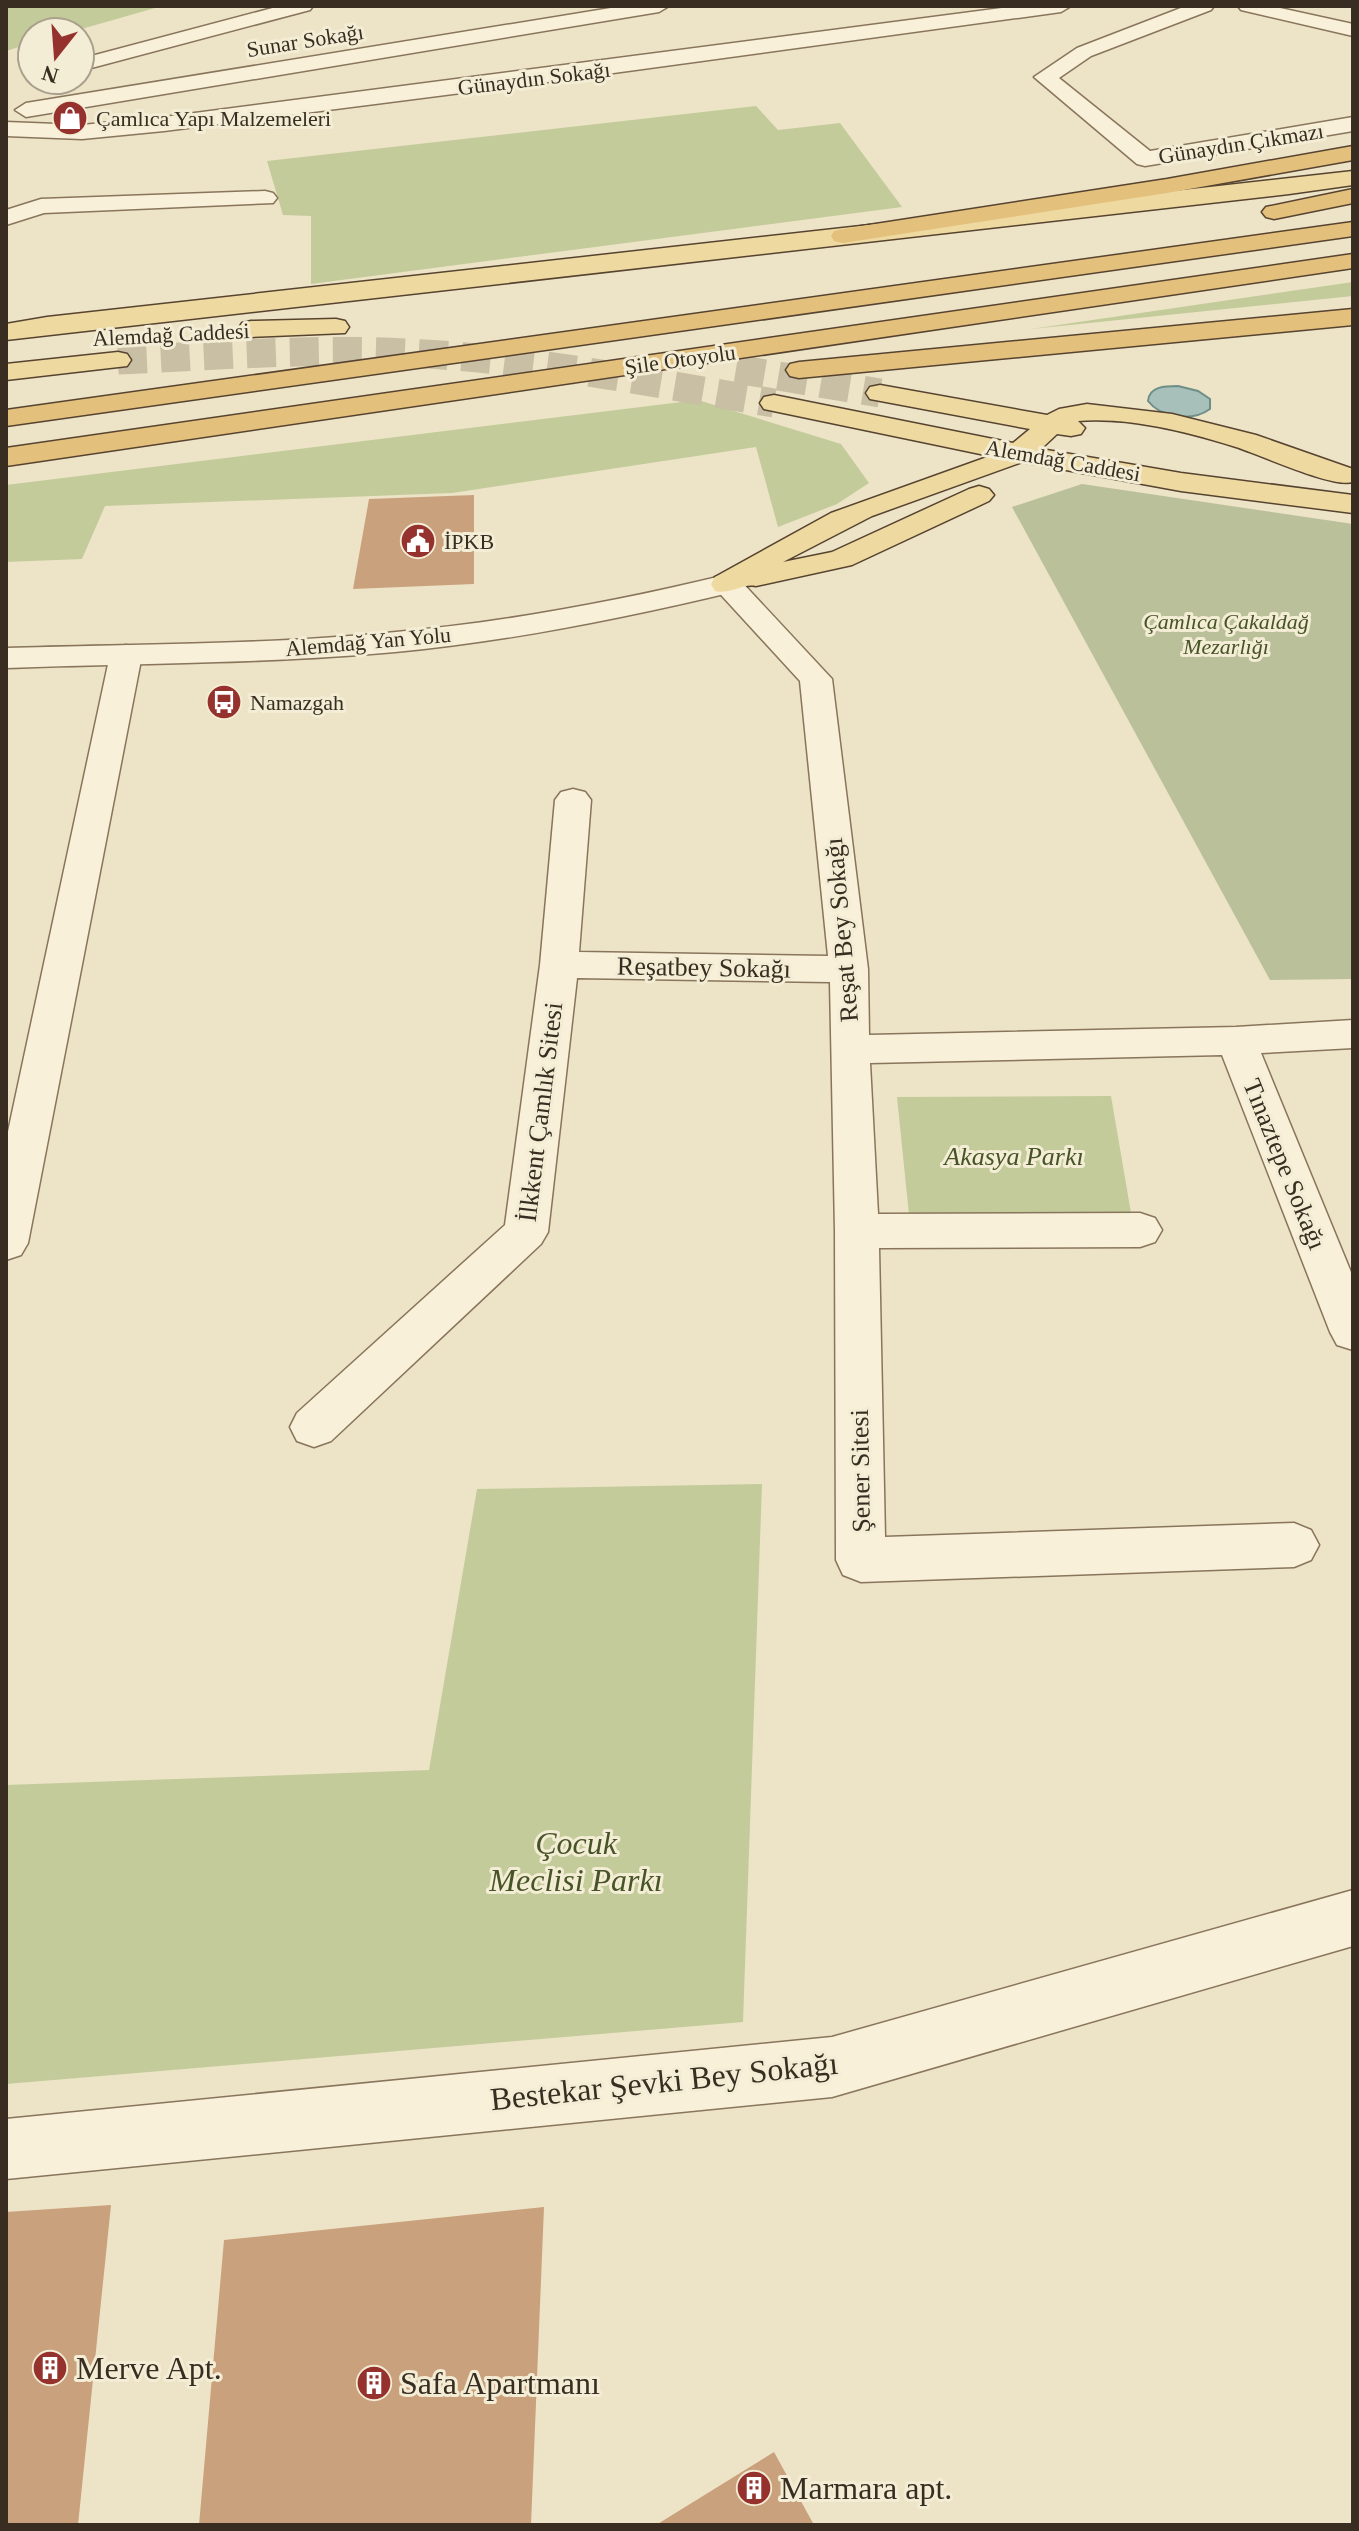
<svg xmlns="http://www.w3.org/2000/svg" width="1359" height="2531" viewBox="0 0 1359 2531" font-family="'Times New Roman',serif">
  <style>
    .green { fill: #c3cb9a }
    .cemetery { fill: #bac099 }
    .water { fill: #a7c1ba; stroke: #6e8f88; stroke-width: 2 }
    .building { fill: #caa17d }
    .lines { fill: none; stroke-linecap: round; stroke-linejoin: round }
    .primary-tunnel { stroke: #c9bfa5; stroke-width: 29; stroke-dasharray: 29 14; stroke-linecap: butt }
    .minor-casing { stroke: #88755c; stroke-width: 3 }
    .tertiary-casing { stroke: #88755c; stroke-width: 3 }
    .primary-casing { stroke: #564330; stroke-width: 3 }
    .trunk-casing { stroke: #564330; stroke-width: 3 }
    .minor { fill: #f8f0d9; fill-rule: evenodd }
    .tertiary { fill: #f8f0d9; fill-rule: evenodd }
    .primary { fill: #eed9a0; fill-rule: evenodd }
    .trunk { fill: #e4c07d; fill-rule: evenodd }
    .labels { text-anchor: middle; stroke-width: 6; stroke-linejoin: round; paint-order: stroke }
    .far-street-label { font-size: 22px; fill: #382d20; stroke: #f4edd5 }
    .far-poi-label { font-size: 22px; fill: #382d20; stroke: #f4edd5; text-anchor: start }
    .far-park-label { font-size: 22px; font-style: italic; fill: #475427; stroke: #f4edd5 }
    .street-label { font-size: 26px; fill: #382d20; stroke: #f4edd5 }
    .park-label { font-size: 26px; font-style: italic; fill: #475427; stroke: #f4edd5 }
    .near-park-label { font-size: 32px; font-style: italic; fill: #475427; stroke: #f4edd5 }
    .near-street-label { font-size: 32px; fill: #382d20; stroke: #f4edd5 }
    .near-poi-label { font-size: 32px; fill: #382d20; stroke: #f4edd5; text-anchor: start }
  </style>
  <rect width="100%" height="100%" fill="#ede3c6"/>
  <!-- green -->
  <path class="green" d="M 6,6 L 162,6 L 71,32 L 32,32 L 32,43 L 6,51 Z
    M 756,106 L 778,130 L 840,123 L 902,207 L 311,284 L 311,216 L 283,215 L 267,161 Z
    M 1353,282 L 1353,296 L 1031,329 Z
    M 698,400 L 841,444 L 869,483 L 837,504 L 778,527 L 756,447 L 452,493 L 105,506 L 82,559 L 6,562 L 6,485 Z
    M 1111,1096 L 1131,1213 L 909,1215 L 897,1097 Z
    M 762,1484 L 743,2022 L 6,2084 L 6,1785 L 429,1770 L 477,1489 Z"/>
  <!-- cemetery -->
  <path class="cemetery" d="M 1082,484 L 1353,524 L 1353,979 L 1270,980 L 1012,507 Z"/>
  <!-- water -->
  <path class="water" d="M 1178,386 L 1198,391 L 1210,399 L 1210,409 C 1192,422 1161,418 1148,401 C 1149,386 1166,386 1178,386 Z"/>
  <!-- building -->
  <path class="building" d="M 474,495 L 474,584 L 353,589 L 369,499 Z
    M 111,2205 L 78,2525 L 6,2525 L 6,2212 Z
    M 544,2207 L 531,2525 L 199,2525 L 224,2240 Z
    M 774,2452 L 814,2525 L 656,2525 Z"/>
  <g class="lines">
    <!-- primary-tunnel -->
    <path class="primary-tunnel" d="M 118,360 C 213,356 309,348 405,353 C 529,358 652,383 774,403
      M 736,369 L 880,393"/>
    <defs>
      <path id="minor" d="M 280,6 L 313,6 L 310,10 L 80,71 L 80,59 Z
        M 623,6 L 669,6 L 659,12 L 26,117 L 15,110 L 26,103 Z
        M 1017,6 L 1071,6 L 1061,12 L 540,83 L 164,131 L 82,139 L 6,136 L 6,122 L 82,125 L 164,117 Z
        M 1186,6 L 1214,6 L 1211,10 L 1091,56 L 1059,78 L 1150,151 L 1353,117 L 1353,131 L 1145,166 L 1137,164 L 1034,77 L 1077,48 Z
        M 1238,6 L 1271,6 L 1353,24 L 1353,36 L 1241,10 Z
        M 265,191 L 273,193 L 277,198 L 273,203 L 44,213 L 6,225 L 6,210 L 41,199 Z
        M 726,575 L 737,577 L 832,679 L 868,969 L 869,1035 L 1236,1027 L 1353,1020 L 1353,1048 L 1261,1053 L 1353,1277 L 1353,1350 L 1337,1345 L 1330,1332 L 1222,1055 L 870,1063 L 878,1214 L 1140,1213 L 1155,1218 L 1162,1230 L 1155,1242 L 1140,1247 L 879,1248 L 885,1537 L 1294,1523 L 1311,1530 L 1319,1545 L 1311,1560 L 1294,1567 L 861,1582 L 843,1575 L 836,1560 L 835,1231 L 830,982 L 577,978 L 548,1232 L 541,1244 L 331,1441 L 314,1447 L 297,1441 L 290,1427 L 297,1413 L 505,1225 L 540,965 L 555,800 L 561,792 L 573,789 L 585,792 L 591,800 L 579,952 L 828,956 L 800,681 L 711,584 L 715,577 Z
        M 126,645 L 137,648 L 142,655 L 28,1243 L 21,1255 L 6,1260 L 6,1141 L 110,655 L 115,648 Z
        M 1353,1890 L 1353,1946 L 832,2097 L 6,2179 L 6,2119 L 832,2037 Z"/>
      <path id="tertiary" d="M 726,575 L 737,577 L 741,584 L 737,591 C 625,618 511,641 395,652 C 266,664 136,663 6,668 L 6,648 C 136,644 267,645 396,632 C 507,622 618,601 726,575 Z"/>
      <path id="primary" d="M 1353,171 L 1353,185 L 1289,194 L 6,340 L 6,324 L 47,317 Z
        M 336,319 L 345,321 L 349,327 L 345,333 L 251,337 L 242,335 L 238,329 L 242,323 L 251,321 Z
        M 118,352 L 127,354 L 131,360 L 127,366 L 6,380 L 6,364 Z
        M 880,385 L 1047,415 L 1059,409 L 1087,404 L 1172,414 L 1256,435 L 1353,469 L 1353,482 C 1332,488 1261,455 1236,447 C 1187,432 1130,417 1078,421 L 1085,428 L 1081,434 L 1071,436 L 1057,434 L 1041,449 L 1181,473 L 1353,495 L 1353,513 L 1181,491 L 1022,462 L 872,516 L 783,562 L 832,552 L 969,489 L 979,486 L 989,489 L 994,495 L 989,501 L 852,565 L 756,586 C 742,583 731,595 715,591 L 711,584 L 715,577 L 831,513 L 990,456 L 764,409 L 760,403 L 764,397 L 774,395 L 1013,443 L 1030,429 L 870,399 L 866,393 L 870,387 Z"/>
      <path id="trunk" d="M 1353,146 L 1353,160 L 1167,193 L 843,243 L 834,241 L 831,236 L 834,231 L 843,229 L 1167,179 Z
        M 1353,189 L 1353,203 L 1274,219 L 1266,217 L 1262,212 L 1266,207 Z
        M 1353,222 L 1353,236 L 6,426 L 6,410 Z
        M 1353,254 L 1353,268 L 6,466 L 6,448 Z
        M 1353,309 L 1353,325 L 799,378 L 790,376 L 786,370 L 790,364 L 799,362 Z"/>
    </defs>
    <!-- minor casing -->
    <use href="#minor" class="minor-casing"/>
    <!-- tertiary casing -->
    <use href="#tertiary" class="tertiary-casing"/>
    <!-- primary casing -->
    <use href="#primary" class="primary-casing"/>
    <!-- trunk casing -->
    <use href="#trunk" class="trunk-casing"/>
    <!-- minor -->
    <use href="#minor" class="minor"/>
    <!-- tertiary -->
    <use href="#tertiary" class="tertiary"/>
    <!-- primary -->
    <use href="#primary" class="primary"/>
    <!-- trunk -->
    <use href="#trunk" class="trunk"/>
  </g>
  <!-- icons -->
  <defs>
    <symbol id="shop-disc" viewBox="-11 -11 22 22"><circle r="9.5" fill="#95322e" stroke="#f4edd5"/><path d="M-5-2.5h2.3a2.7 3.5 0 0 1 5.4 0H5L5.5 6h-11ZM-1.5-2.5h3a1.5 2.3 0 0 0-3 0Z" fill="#fff"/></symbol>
    <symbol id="civic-disc" viewBox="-11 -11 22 22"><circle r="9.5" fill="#95322e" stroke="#f4edd5"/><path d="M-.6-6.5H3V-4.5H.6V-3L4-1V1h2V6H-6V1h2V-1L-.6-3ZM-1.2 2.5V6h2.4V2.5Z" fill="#fff"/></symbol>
    <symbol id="bus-disc" viewBox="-11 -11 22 22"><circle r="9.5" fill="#95322e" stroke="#f4edd5"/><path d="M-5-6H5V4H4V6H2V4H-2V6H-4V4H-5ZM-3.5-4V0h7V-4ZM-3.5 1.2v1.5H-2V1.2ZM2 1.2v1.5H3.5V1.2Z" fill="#fff"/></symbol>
    <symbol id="building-disc" viewBox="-11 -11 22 22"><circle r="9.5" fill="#95322e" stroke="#f4edd5"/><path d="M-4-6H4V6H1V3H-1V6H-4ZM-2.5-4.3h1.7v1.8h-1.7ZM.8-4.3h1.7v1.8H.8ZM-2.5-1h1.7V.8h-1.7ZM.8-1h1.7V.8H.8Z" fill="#fff"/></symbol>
  </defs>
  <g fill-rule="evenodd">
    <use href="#shop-disc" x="50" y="98" width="40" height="40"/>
    <use href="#civic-disc" x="398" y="521" width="40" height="40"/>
    <use href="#bus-disc" x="204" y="682" width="40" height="40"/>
    <use href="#building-disc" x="30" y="2348" width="40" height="40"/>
    <use href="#building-disc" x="354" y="2363" width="40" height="40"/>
    <use href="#building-disc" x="734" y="2468" width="40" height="40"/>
  </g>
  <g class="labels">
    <!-- far-street labels -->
    <g class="far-street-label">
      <text transform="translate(305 40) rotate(-9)" y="8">Sunar Sokağı</text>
      <text transform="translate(534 78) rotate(-7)" y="8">Günaydın Sokağı</text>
      <text transform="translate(1241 143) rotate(-9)" y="8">Günaydın Çıkmazı</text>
      <text transform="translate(171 334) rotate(-3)" y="8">Alemdağ Caddesi</text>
      <text transform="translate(680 359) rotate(-8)" y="8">Şile Otoyolu</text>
      <text transform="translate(1063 460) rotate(10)" y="8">Alemdağ Caddesi</text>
      <text transform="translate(368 641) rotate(-5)" y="8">Alemdağ Yan Yolu</text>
    </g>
    <!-- far-poi labels -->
    <g class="far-poi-label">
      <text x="96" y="126">Çamlıca Yapı Malzemeleri</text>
      <text x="444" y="549">İPKB</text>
      <text x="250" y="710">Namazgah</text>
    </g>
    <!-- far-park labels -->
    <g class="far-park-label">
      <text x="1226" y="629">Çamlıca Çakaldağ<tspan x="1226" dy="25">Mezarlığı</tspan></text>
    </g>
    <!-- street labels -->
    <g class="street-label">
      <text transform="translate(841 930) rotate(-95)" y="9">Reşat Bey Sokağı</text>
      <text transform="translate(704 967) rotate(1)" y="9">Reşatbey Sokağı</text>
      <text transform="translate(540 1112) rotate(-83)" y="9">İlkkent Çamlık Sitesi</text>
      <text transform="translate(1285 1164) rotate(68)" y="9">Tınaztepe Sokağı</text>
      <text transform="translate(860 1471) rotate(-91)" y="9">Şener Sitesi</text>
    </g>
    <!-- park labels -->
    <g class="park-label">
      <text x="1014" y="1165">Akasya Parkı</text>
    </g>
    <!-- near-park labels -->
    <g class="near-park-label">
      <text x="576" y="1854">Çocuk<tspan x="576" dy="37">Meclisi Parkı</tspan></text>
    </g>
    <!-- near-street labels -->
    <g class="near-street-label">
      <text transform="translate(664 2081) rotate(-6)" y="11">Bestekar Şevki Bey Sokağı</text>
    </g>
    <!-- near-poi labels -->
    <g class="near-poi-label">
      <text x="76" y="2379">Merve Apt.</text>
      <text x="400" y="2394">Safa Apartmanı</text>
      <text x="780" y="2499">Marmara apt.</text>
    </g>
  </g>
  <!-- border -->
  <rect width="1359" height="2531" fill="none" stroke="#382d20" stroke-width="16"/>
  <!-- north arrow -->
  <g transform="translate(56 56) rotate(197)"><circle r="38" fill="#f4edd5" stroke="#a9a08d" stroke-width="2"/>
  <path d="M0-6L14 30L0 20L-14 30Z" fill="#95322e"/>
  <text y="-12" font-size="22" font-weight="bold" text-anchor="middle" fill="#382d20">N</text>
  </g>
</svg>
